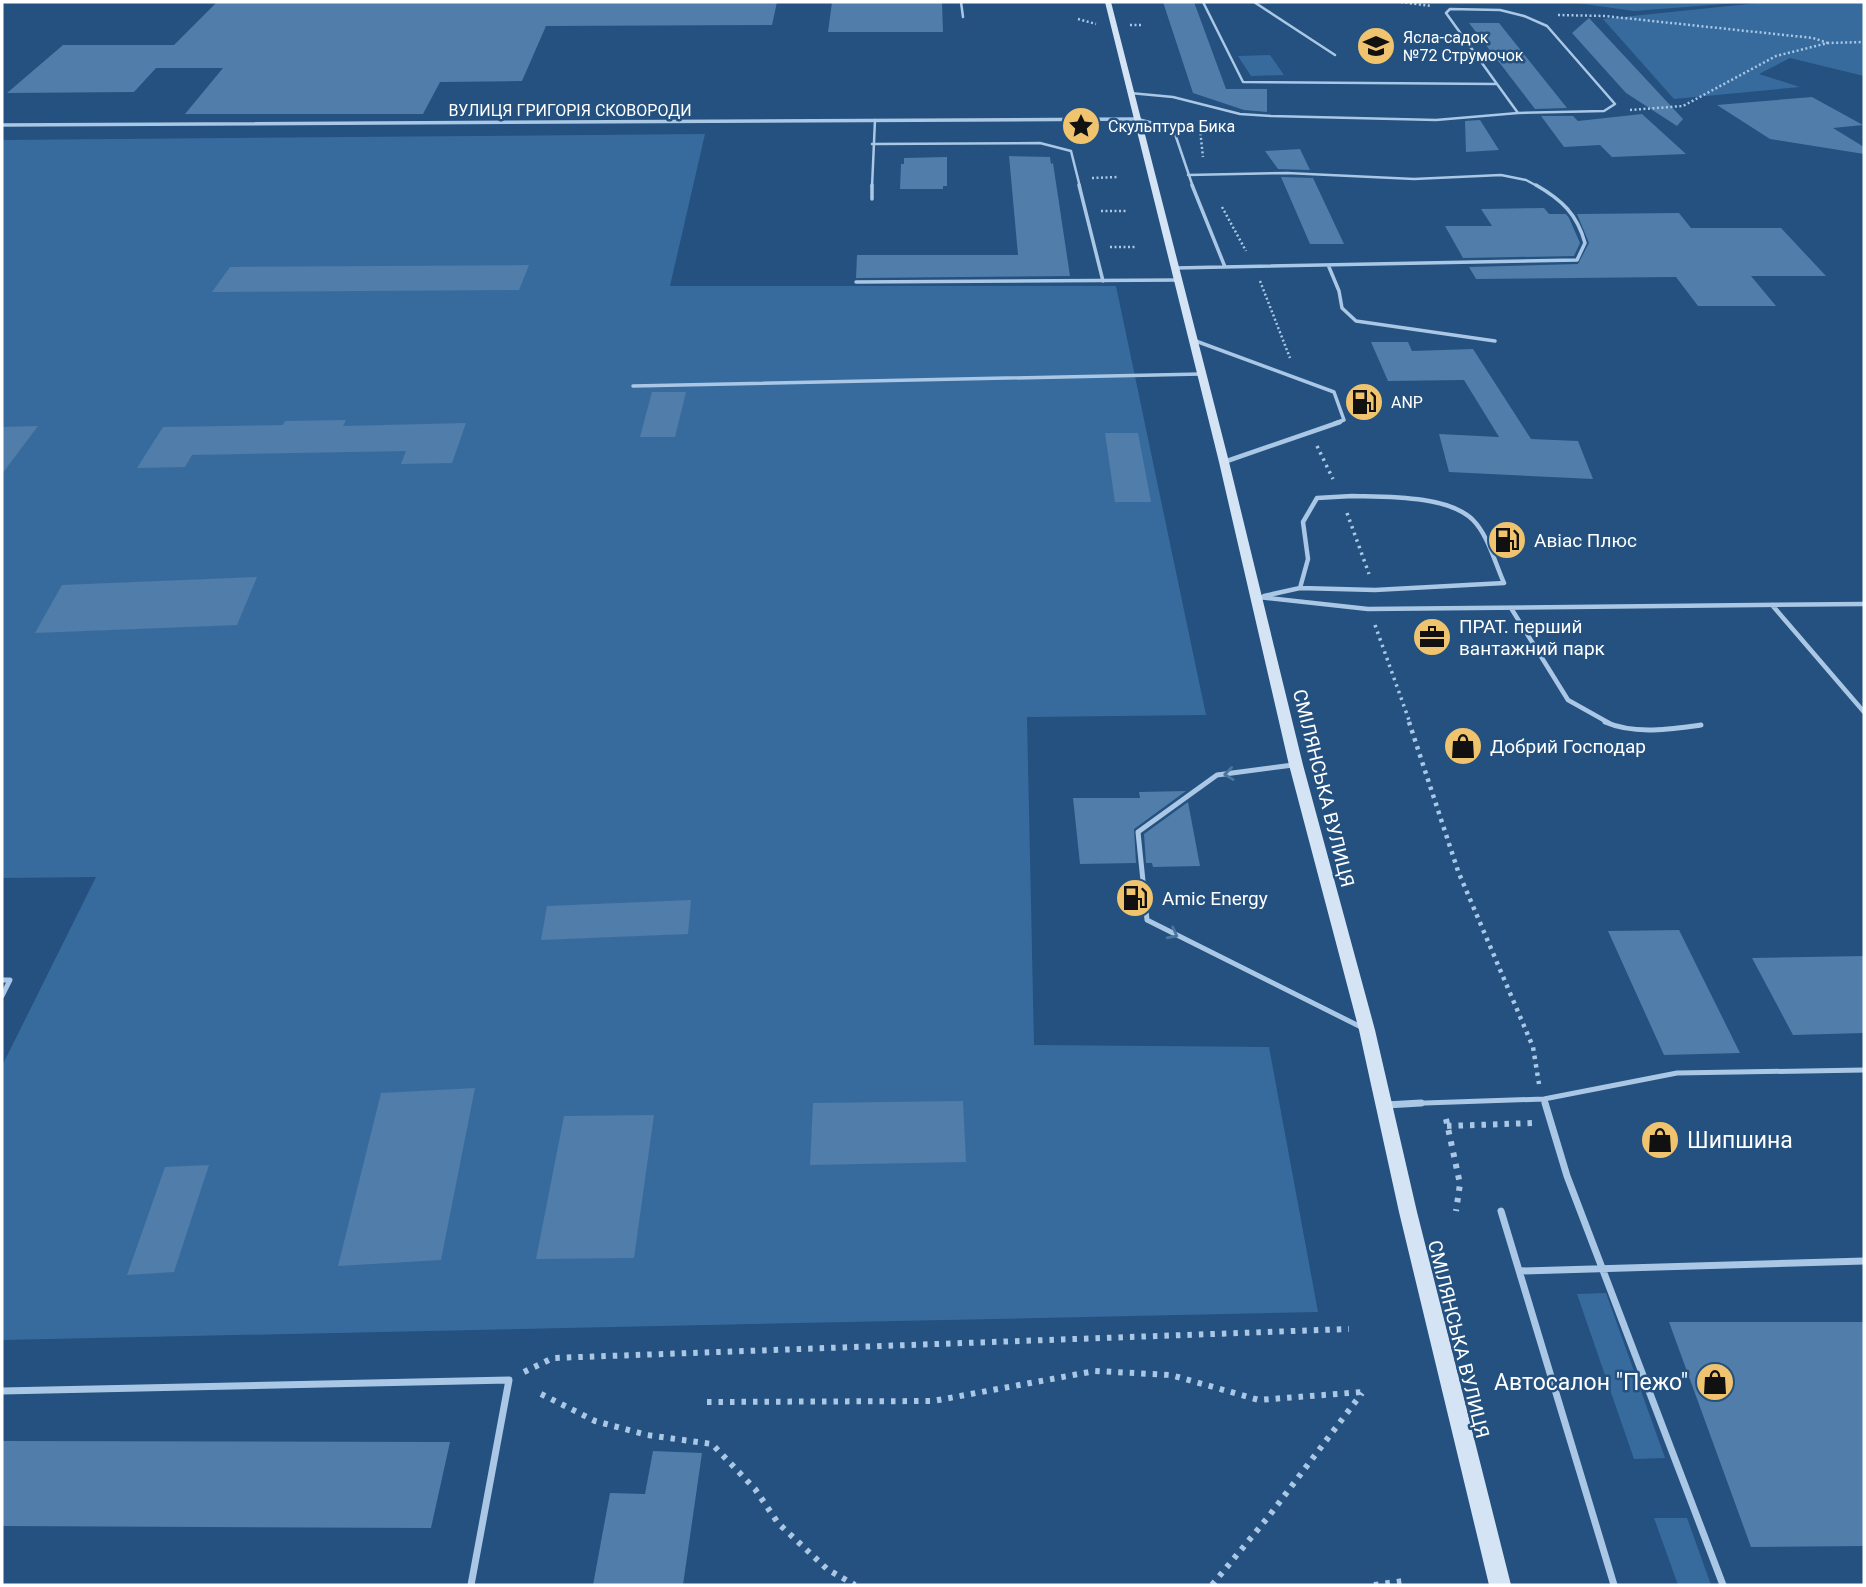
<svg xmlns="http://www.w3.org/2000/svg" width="1866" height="1587" viewBox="0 0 1866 1587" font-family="Roboto,sans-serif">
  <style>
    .green { fill: #386b9d }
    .building { fill: #507daa }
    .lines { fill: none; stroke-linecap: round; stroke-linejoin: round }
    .path-far3 { stroke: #aac8e6; stroke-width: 2.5; stroke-dasharray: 2 2.5; stroke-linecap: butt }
    .path-far2 { stroke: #aac8e6; stroke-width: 3.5; stroke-dasharray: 2.5 4.5; stroke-linecap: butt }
    .path-far1 { stroke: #aac8e6; stroke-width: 4.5; stroke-dasharray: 3.5 5; stroke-linecap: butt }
    .path { stroke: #aac8e6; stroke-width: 6; stroke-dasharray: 4.5 7; stroke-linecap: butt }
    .service-far4 { stroke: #aac8e6; stroke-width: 2.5 }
    .service-far3 { stroke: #aac8e6; stroke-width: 3.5 }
    .service-far2 { stroke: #aac8e6; stroke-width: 4.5 }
    .service-far1 { stroke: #aac8e6; stroke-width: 5 }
    .service { stroke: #aac8e6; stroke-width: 7 }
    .minor { stroke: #aac8e6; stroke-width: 3.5 }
    .secondary { fill: #d4e4f5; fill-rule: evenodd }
    .oneway { stroke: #4c759e }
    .labels { text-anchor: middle; stroke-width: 5; stroke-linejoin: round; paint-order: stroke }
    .far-poi-label { font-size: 16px; fill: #fff; stroke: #24517f; text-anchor: start }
    .far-street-label { font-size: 16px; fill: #fff; stroke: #24517f }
    .poi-label { font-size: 19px; fill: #fff; stroke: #24517f; text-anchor: start }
    .street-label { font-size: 19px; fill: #fff; stroke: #24517f }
    .near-poi-label { font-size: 23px; fill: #fff; stroke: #24517f; text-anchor: start }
  </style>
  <rect width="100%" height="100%" fill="#24517f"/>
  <!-- green -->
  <path class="green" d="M 1570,2 L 1750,2 L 1634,11 Z
    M 1768,2 L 1864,3 L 1864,76 L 1790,58 L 1759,74 L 1800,87 L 1674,99 L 1603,19 Z
    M 1270,55 L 1284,75 L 1251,76 L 1238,56 Z
    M 705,134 L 670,286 L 1116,286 L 1206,715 L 1027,717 L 1034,1045 L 1269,1047 L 1318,1312 L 2,1340 L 2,1066 L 96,877 L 2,878 L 2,140 Z
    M 1606,1293 L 1665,1458 L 1634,1459 L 1577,1294 Z
    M 1654,1518 L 1687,1518 L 1711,1585 L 1678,1585 Z"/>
  <!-- building -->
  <path class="building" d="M 217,2 L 777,2 L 772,25 L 546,26 L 522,81 L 440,82 L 423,114 L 185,114 L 223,68 L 156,68 L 134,92 L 7,93 L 63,45 L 174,45 Z
    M 832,2 L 942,2 L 943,32 L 828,32 Z
    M 1163,2 L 1194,2 L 1226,89 L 1267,89 L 1267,112 L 1244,110 L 1193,93 Z
    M 1589,18 L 1683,119 L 1677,126 L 1626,93 L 1572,33 Z
    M 1469,23 L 1499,23 L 1567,108 L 1535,109 Z
    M 1812,97 L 1863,125 L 1833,128 L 1864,147 L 1864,154 L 1770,139 L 1717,105 Z
    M 1642,114 L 1686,154 L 1612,157 L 1600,145 L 1564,147 L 1541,116 L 1573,116 L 1578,121 Z
    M 1480,120 L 1499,150 L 1466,152 L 1465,121 Z
    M 1300,149 L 1310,170 L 1278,169 L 1265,151 Z
    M 1009,156 L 1050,157 L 1051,164 L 1053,163 L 1070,276 L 856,278 L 857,255 L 1018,255 Z
    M 947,157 L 947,186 L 943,186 L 943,189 L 900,189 L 901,164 L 904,164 L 904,158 Z
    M 1281,177 L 1313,178 L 1344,244 L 1310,244 Z
    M 1544,208 L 1549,214 L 1566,214 L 1569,218 L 1580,243 L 1574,256 L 1463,258 L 1445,226 L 1492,226 L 1481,209 Z
    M 1679,213 L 1691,228 L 1781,228 L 1826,276 L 1751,276 L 1776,306 L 1698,306 L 1676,277 L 1476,279 L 1469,267 L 1578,264 L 1589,243 L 1577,214 Z
    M 529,265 L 519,290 L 212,292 L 230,267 Z
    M 1371,342 L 1408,342 L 1412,351 L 1473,349 L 1531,439 L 1578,441 L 1593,479 L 1449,472 L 1439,434 L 1499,437 L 1464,380 L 1388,381 Z
    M 652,392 L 686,392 L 675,437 L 640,437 Z
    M 346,420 L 343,426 L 466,423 L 452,463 L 401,464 L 406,451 L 192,455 L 185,467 L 137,468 L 163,427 L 283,425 L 285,421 Z
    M 38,426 L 2,474 L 2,427 Z
    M 1105,433 L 1138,433 L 1151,502 L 1115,502 Z
    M 257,577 L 237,625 L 35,633 L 62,585 Z
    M 1186,791 L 1134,829 L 1136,863 L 1080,864 L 1073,798 L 1140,798 L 1139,792 Z
    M 1188,802 L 1200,866 L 1153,867 L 1152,863 L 1146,863 L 1144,834 Z
    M 691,900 L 688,934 L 541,940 L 547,906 Z
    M 1679,930 L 1740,1053 L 1664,1055 L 1608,931 Z
    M 1864,956 L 1864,1033 L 1793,1035 L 1752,958 Z
    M 475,1088 L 441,1260 L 338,1266 L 381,1093 Z
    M 963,1101 L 966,1162 L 810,1165 L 813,1103 Z
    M 654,1115 L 634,1258 L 536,1259 L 564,1116 Z
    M 209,1165 L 174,1272 L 127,1275 L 165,1167 Z
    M 1669,1322 L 1864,1322 L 1864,1546 L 1751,1547 Z
    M 2,1441 L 450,1442 L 431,1528 L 2,1526 Z
    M 653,1451 L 702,1453 L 683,1585 L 593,1585 L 610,1493 L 645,1494 Z"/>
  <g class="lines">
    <!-- path-far3 -->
    <path class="path-far3" d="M 1401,2 L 1431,6
      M 1558,15 L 1605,16 L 1813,38 L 1828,43
      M 1078,19 L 1096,24
      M 1130,25 L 1143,25
      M 1630,110 L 1683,106 L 1776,56 L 1828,43 L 1864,42
      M 1199,120 L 1203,157
      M 1092,178 L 1119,177
      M 1222,207 L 1246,251
      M 1101,211 L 1128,211
      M 1110,247 L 1137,247
      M 1260,281 L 1290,358"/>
    <!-- path-far2 -->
    <path class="path-far2" d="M 1317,446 L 1333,479
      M 1347,513 L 1369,574
      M 1375,625 L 1410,723"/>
    <!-- path-far1 -->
    <path class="path-far1" d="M 1409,722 L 1458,871 L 1533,1047 L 1539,1084"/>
    <!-- path -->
    <path class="path" d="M 1446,1119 L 1460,1184 L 1456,1211
      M 1447,1126 L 1534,1123
      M 524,1372 L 553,1358 L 1349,1329
      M 541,1394 L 595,1421 L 647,1435 L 712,1444 L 755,1489 L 778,1523 L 827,1569 L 855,1585
      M 707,1402 L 933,1401 L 1095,1371 L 1171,1375 L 1259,1400 L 1362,1392
      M 1212,1585 L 1269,1516 L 1362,1393
      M 1374,1585 L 1403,1581"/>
    <!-- service-far4 -->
    <path class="service-far4" d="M 961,2 L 963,17
      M 1203,2 L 1243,82 L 1497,84 L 1518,113
      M 1254,2 L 1335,55
      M 1130,93 L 1173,97 L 1240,114 L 1271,116 L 1436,120 L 1518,113 L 1604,111 L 1615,104 L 1547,26 L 1524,16 L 1500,10 L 1450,9 L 1446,13 L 1497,84
      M 1138,119 L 1173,128 L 1193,187
      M 872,144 L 1040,143 L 1071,151 L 1080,187
      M 1188,175 L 1287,173 L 1414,179 L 1501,175 L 1526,180 L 1539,187
      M 872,187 L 875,120"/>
    <!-- service-far3 -->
    <path class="service-far3" d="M 872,185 L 872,199
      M 1079,185 L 1103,281
      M 1192,185 L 1225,267
      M 1329,267 L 1339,291 L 1342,308 L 1356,321 L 1495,341
      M 1175,268 L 1577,260 L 1585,243 C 1577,214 1562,200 1536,185
      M 856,282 L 1177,280
      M 1193,340 L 1334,392 L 1344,420 L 1335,423
      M 633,386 L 1201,374"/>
    <!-- service-far2 -->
    <path class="service-far2" d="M 1224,462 L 1340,422
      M 1352,496 C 1385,497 1448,495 1473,520 C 1488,535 1495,563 1504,583 L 1375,590 L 1300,588 L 1308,559 L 1303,522 L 1317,498 Z
      M 1264,596 L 1300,588
      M 1258,597 L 1368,609 L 1864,604
      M 1772,605 L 1864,712
      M 1511,608 L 1568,700 L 1609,723"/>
    <!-- service-far1 -->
    <path class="service-far1" d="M 1605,722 C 1635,735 1670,729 1701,725
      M 1293,765 L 1217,775 L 1138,832 L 1147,920 L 1363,1028
      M 2,980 L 10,980 L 2,996
      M 1544,1099 L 1546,1104
      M 1396,1104 L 1544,1099 L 1677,1073 L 1864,1070"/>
    <!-- service -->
    <path class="service" d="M 1545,1103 L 1567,1176 L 1723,1585
      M 1386,1105 L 1421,1103
      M 1501,1211 L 1614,1585
      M 1520,1271 L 1864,1261
      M 2,1391 L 509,1380 L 471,1585"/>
    <!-- minor -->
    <path class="minor" d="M 2,125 L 1138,119"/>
    <!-- secondary -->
    <path class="secondary" d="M 1105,2 L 1111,2 L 1229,462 L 1303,765 L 1375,1030 L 1417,1212 L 1511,1585 L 1489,1585 L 1399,1212 L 1359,1030 L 1289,765 L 1219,462 Z"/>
  </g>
  <!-- one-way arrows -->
  <defs><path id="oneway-chevron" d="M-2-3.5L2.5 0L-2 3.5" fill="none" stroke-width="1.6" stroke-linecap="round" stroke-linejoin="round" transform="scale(1.75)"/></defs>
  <g class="oneway">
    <use href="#oneway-chevron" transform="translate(1229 774) rotate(173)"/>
    <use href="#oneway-chevron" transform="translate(1173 934) rotate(27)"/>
  </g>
  <!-- icons -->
  <defs>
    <symbol id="school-disc" viewBox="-11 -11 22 22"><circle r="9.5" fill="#f0c36e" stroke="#24517f"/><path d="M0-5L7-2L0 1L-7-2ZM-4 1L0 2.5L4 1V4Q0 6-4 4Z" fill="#111"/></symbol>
    <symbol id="sight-disc" viewBox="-11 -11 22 22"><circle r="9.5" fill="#f0c36e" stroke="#24517f"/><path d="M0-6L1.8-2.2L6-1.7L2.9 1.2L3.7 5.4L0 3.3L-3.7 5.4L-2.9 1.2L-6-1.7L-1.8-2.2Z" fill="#111"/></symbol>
    <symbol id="fuel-disc" viewBox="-11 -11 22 22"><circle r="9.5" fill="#f0c36e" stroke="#24517f"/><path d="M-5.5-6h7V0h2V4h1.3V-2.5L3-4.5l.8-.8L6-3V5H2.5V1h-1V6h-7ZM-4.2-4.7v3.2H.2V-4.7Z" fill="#111"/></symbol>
    <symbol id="office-disc" viewBox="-11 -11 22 22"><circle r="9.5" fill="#f0c36e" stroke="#24517f"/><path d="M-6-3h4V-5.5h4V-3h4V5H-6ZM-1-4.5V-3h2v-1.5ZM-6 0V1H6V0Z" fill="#111"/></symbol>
    <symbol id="shop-disc" viewBox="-11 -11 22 22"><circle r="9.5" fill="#f0c36e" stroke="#24517f"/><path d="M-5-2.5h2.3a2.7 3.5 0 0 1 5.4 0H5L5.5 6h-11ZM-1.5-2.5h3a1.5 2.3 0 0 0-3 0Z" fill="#111"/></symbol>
  </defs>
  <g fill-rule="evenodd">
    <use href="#school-disc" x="1354" y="24" width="44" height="44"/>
    <use href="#sight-disc" x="1059" y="104" width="44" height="44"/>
    <use href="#fuel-disc" x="1342" y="380" width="44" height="44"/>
    <use href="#fuel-disc" x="1485" y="518" width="44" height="44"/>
    <use href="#office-disc" x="1410" y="615" width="44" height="44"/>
    <use href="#shop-disc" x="1441" y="724" width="44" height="44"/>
    <use href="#fuel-disc" x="1113" y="876" width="44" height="44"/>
    <use href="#shop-disc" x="1638" y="1118" width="44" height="44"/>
    <use href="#shop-disc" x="1693" y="1360" width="44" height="44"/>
  </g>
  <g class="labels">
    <!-- far-poi labels -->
    <g class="far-poi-label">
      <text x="1403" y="43">Ясла-садок<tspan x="1403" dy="18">№72 Струмочок</tspan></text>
      <text x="1108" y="132">Cкульптура Бика</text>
      <text x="1391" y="408">ANP</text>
    </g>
    <!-- far-street labels -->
    <g class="far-street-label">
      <text x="570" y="116">ВУЛИЦЯ ГРИГОРІЯ СКОВОРОДИ</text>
    </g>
    <!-- poi labels -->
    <g class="poi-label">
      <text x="1534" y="547">Авіас Плюс</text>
      <text x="1459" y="633">ПРАТ. перший<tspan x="1459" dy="22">вантажний парк</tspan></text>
      <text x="1490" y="753">Добрий Господар</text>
      <text x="1162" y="905">Amic Energy</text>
    </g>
    <!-- street labels -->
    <g class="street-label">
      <text transform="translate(1324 788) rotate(76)" y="7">СМІЛЯНСЬКА ВУЛИЦЯ</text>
      <text transform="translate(1459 1339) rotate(76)" y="7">СМІЛЯНСЬКА ВУЛИЦЯ</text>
    </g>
    <!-- near-poi labels -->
    <g class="near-poi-label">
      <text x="1687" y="1148">Шипшина</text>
      <text x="1688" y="1390" text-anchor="end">Автосалон "Пежо"</text>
    </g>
  </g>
  <!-- border -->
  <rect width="1866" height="1587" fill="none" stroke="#ffffff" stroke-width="7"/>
</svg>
